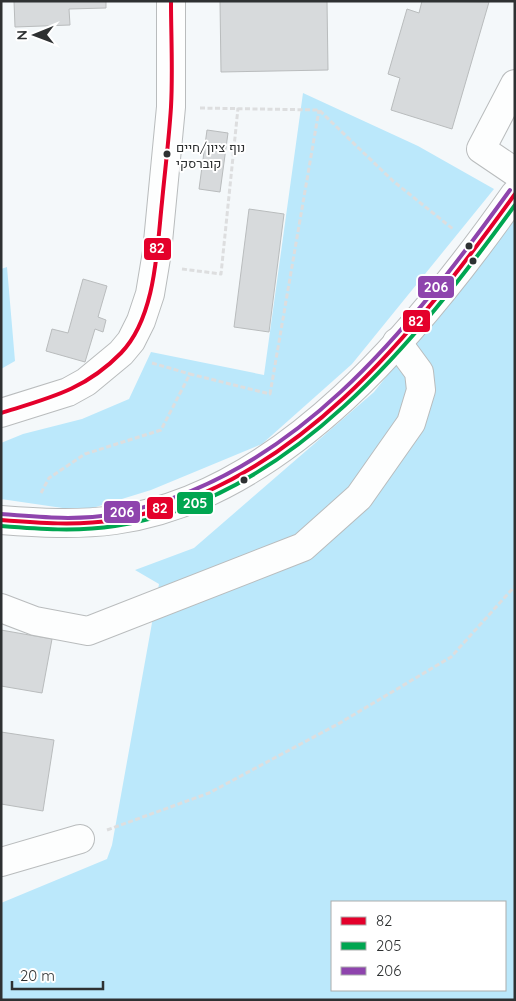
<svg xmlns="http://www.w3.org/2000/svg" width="516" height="1001" viewBox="0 0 516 1001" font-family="Quicksand,Heebo,sans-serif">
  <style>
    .green { fill: #bbe8fb; fill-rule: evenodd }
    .building { fill: #d7dadc; stroke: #b9bcbd }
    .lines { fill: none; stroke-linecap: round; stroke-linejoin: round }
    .minor-casing { stroke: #b9bcbd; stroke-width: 30 }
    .tertiary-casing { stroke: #b9bcbd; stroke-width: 30 }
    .path { stroke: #dddedf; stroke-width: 3; stroke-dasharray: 5 2.5; stroke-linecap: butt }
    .minor { stroke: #fdfefe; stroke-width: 28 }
    .tertiary { stroke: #fdfefe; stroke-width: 28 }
    .bus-1-casing { stroke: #fff; stroke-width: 8 }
    .bus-2-casing { stroke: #fff; stroke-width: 8 }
    .bus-3-casing { stroke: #fff; stroke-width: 8 }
    .bus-1 { stroke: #e4002b; stroke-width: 4 }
    .bus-2 { stroke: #00a651; stroke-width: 4 }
    .bus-3 { stroke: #8e44ad; stroke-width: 4 }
    .bus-dot { fill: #2e3132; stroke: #fff; stroke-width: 2 }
    .labels { text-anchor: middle; stroke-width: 4; stroke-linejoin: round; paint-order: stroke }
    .bus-label { font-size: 13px; fill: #2e3132; stroke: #fff; text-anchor: start }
    .line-badge { stroke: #fff; stroke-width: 2 }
    .badge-label { font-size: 14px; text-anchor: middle; font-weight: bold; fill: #fff }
  </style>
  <rect width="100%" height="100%" fill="#f4f8fa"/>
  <!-- green -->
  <path class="green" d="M 303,93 L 418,146 L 494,189 L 352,364 L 262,444 L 151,490 L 83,511 L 1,499 L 1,443 L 23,434 L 82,419 L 129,399 L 151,352 L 264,375 Z
    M 515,209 L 515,1000 L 1,1000 L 1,903 L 107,859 L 112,845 L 159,584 L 135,570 L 194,548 L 374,392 L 492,244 ZM 332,902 L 505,902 L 505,990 L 332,990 Z
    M 7,267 L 15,361 L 1,369 L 1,269 Z"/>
  <!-- building -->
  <path class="building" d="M 14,1 L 106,1 L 106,8 L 69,9 L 70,25 L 15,27 Z
    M 220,1 L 327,1 L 328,70 L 221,72 Z
    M 422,1 L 489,2 L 452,129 L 391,110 L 400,78 L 388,74 L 407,9 L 419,13 Z
    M 207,130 L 228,133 L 220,192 L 199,189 Z
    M 249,209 L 284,214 L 269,332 L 234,327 Z
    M 83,279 L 107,286 L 98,317 L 106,320 L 103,332 L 95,329 L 85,362 L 46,351 L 52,329 L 68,333 Z
    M 1,630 L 52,639 L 42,693 L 1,686 Z
    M 1,732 L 54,740 L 43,811 L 1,804 Z"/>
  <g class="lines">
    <defs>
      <path id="minor" d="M 515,84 L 481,149 L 515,172
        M 1,413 L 68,392 L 86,382 L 121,353 L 131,341 L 141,321 L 150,294 L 157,252 L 171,107 L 171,1
        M 1,608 L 35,621 L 88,631 L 303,547 L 359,497 L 411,423 L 421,390 L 419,372 L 397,342
        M 1,862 L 80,839"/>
      <path id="tertiary" d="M 1,520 C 39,523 77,525 115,520 C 284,497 423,325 515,194"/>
    </defs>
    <!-- minor casing -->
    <use href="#minor" class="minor-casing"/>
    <!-- tertiary casing -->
    <use href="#tertiary" class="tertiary-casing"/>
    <!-- path -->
    <path class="path" d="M 200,108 L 319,110 L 393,181 L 453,229
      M 182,269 L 221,274 L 238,108
      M 152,363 L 190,374
      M 41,493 L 49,478 L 85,454 L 161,430 L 190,374 L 270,394 L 319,110
      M 107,830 L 209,793 L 338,724 L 451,657 L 515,586"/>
    <!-- minor -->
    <use href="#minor" class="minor"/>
    <!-- tertiary -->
    <use href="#tertiary" class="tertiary"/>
    <defs>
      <path id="bus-1" d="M 1,413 C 49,398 85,390 121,353 C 156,317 157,248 162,202 C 165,170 169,139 171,107 C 173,72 171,36 171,1
        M 1,520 C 38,523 78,526 115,520 C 293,490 415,332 515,194"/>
      <path id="bus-2" d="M 1,526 C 39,529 77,532 115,526 C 290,500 417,340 515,205"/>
      <path id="bus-3" d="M 1,514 C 38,517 78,521 114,514 C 292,481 410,328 510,190"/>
    </defs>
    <!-- bus-1 casing -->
    <use href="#bus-1" class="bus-1-casing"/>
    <!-- bus-2 casing -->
    <use href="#bus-2" class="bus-2-casing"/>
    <!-- bus-3 casing -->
    <use href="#bus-3" class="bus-3-casing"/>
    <!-- bus-1 -->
    <use href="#bus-1" class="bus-1"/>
    <!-- bus-2 -->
    <use href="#bus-2" class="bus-2"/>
    <!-- bus-3 -->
    <use href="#bus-3" class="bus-3"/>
  </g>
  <!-- markers -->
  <g class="bus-dot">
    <circle cx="167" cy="154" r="4.5"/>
    <circle cx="469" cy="246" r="4.5"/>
    <circle cx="473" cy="261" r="4.5"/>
    <circle cx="244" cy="480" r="4.5"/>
  </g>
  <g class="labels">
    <!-- bus labels -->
    <g class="bus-label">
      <text x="176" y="152">נוף ציון/חיים<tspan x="176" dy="16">קוברסקי</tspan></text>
    </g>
  </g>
  <g class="line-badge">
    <rect x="143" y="237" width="29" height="24" rx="5" fill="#e4002b"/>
    <rect x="417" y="275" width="38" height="24" rx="5" fill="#8e44ad"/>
    <rect x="402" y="309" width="29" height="24" rx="5" fill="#e4002b"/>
    <rect x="176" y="491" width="38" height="24" rx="5" fill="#00a651"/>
    <rect x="146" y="496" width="28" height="24" rx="5" fill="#e4002b"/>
    <rect x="103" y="500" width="38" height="24" rx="5" fill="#8e44ad"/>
  </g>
  <g class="badge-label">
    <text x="157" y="253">82</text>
    <text x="436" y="292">206</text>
    <text x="416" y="326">82</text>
    <text x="195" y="508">205</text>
    <text x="160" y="513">82</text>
    <text x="122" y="517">206</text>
  </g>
  <!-- border -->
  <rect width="516" height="1001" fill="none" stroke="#2e3132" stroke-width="5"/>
  <!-- legend -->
  <rect x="331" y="901" width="175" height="90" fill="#ffffff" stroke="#abadad"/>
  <rect x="341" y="917" width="25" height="8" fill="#e4002b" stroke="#abadad"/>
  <text x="376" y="926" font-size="15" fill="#2e3132">82</text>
  <rect x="341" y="942" width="25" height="8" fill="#00a651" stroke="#abadad"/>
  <text x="376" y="951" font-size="15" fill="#2e3132">205</text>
  <rect x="341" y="967" width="25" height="8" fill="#8e44ad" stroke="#abadad"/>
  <text x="376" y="976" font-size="15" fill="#2e3132">206</text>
  <!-- north arrow -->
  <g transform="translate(35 35) rotate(269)" stroke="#ffffff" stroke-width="4" paint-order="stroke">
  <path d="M0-4L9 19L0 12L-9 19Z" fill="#2e3132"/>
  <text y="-8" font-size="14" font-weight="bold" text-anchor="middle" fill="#2e3132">N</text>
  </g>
  <!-- scale -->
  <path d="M12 981v8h91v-8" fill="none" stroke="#2e3132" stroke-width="2.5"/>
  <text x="20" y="981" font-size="15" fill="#2e3132" stroke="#ffffff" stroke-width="4" paint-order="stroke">20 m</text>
</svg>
